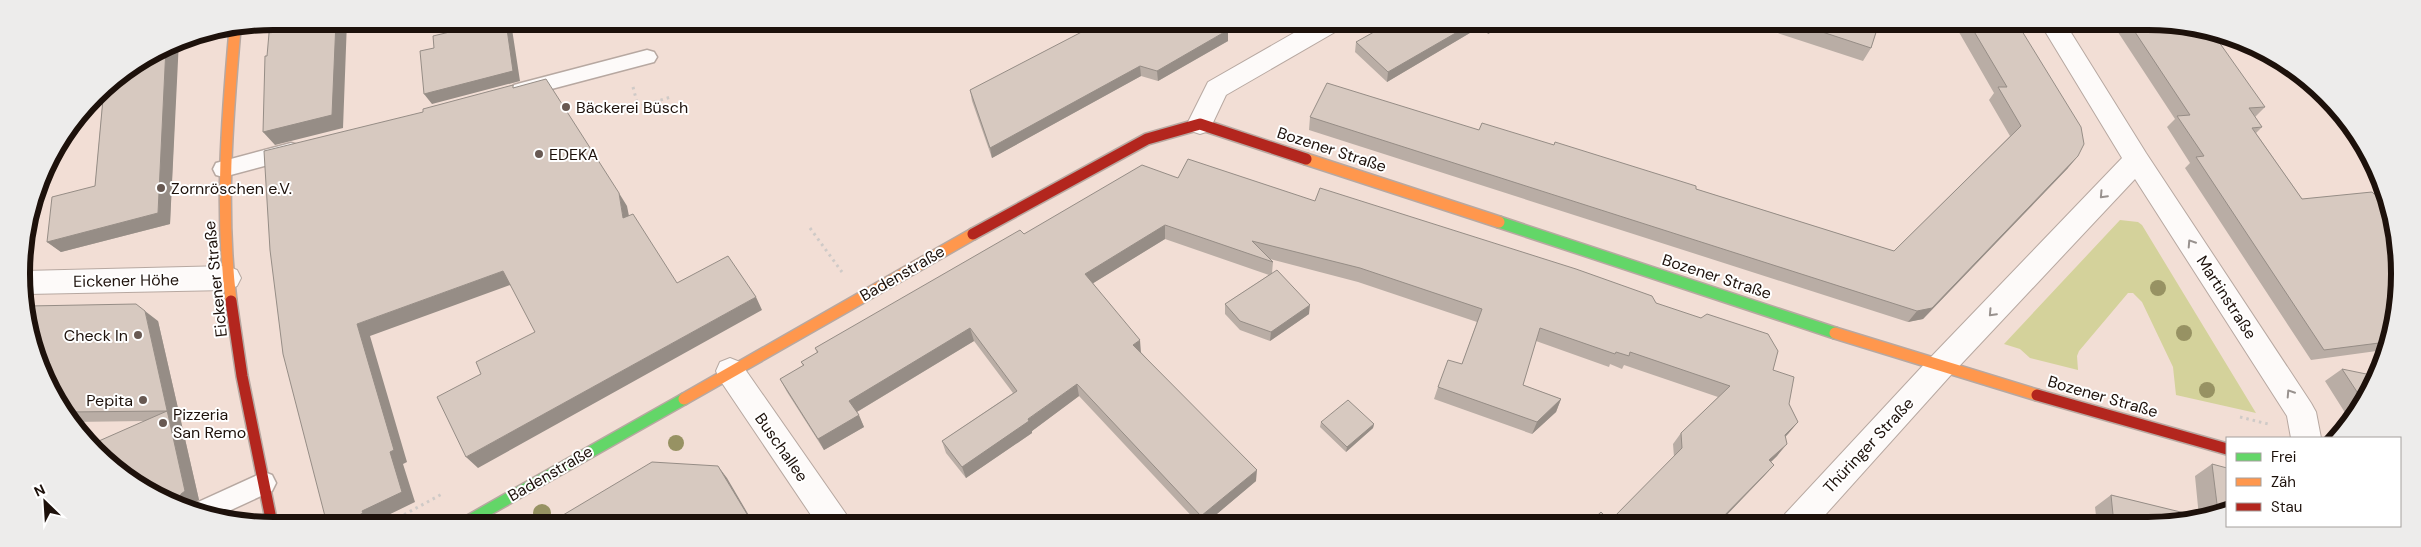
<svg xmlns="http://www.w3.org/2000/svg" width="2421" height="547" viewBox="0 0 2421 547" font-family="'DM Sans',sans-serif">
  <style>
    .green { fill: #d4d29b }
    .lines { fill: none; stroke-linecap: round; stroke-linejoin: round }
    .lane-casing { stroke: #b7a8a1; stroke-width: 3 }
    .street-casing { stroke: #b7a8a1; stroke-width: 2 }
    .fast-casing { stroke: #b7a8a1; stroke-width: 14 }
    .slow-casing { stroke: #b7a8a1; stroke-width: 14 }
    .jam-casing { stroke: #b7a8a1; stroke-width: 14 }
    .path { stroke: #cfcac7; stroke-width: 3; stroke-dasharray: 2.5 4; stroke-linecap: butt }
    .lane { fill: #fdfaf9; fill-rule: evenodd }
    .street { fill: #fdfaf9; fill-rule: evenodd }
    .fast { stroke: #63d668; stroke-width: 11 }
    .slow { stroke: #ff974d; stroke-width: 11 }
    .jam { stroke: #b3261e; stroke-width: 11 }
    .tree { fill: #979263 }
    .wall { fill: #b9ada5 }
    .shaded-wall { fill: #968d86 }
    .building { fill: #d7c9c0; stroke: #968d86 }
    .oneway { stroke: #98918e }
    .poi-dot { fill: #685952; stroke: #fff; stroke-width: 2 }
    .labels { text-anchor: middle; stroke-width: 4; stroke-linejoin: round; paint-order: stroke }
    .poi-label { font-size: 16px; fill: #1d110b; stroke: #fff; text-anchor: start }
    .street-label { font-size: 16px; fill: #1d110b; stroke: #fff }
    .rim { fill: none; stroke: #1d110b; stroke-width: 6 }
  </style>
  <rect width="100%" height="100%" fill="#f2ded5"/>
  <!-- green -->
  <path class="green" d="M 2120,220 L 2138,222 L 2142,225 L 2256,413 L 2176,395 L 2173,367 L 2142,302 L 2133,293 L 2128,293 L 2079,351 L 2077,356 L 2078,370 L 2030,358 L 2020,349 L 2004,344 Z"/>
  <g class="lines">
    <defs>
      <path id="lane" d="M 647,50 L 654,52 L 657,57 L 654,62 L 521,97 L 514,95 L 511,90 L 514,85 L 521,83 Z
        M 291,143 L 298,145 L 301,151 L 298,157 L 223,177 L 216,175 L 213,169 L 216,163 Z
        M 264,472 L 272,475 L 276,483 L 272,491 L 218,516 L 194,508 L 196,503 Z"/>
      <path id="street" d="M 1313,22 L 1345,22 L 1342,28 L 1226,95 L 1209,131 L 1200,134 L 1191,131 L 1187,124 L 1208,82 Z
        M 2040,23 L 2065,23 L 2146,153 L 2311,403 L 2316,412 L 2321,438 L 2291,438 L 2287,416 L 2135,179 L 1950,376 L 1817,524 L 1781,524 L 1785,514 L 1930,358 L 2122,158 Z
        M 227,266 L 237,270 L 241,278 L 237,286 L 227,290 L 27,294 L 24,271 Z
        M 730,358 L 740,362 L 846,514 L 850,524 L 817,524 L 720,380 L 716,371 L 720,362 Z"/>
      <path id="fast" d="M 1499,222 L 1835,333
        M 463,524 L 684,399"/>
      <path id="slow" d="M 1306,159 L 1499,222
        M 231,301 C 220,210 227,120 235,29
        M 1835,333 L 2037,395
        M 684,399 L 973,234"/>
      <path id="jam" d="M 973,234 L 1147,139 L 1200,124 L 1306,159
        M 231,301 L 242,376 L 272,524
        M 2037,395 L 2227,449"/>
    </defs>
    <!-- lane casing -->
    <use href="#lane" class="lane-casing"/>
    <!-- street casing -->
    <use href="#street" class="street-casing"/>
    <!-- fast casing -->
    <use href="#fast" class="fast-casing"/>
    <!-- slow casing -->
    <use href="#slow" class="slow-casing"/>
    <!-- jam casing -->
    <use href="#jam" class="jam-casing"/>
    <!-- path -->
    <path class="path" d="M 633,87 L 638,106
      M 623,111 L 671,97
      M 810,228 L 842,272
      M 2240,417 L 2268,424
      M 387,524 L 442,494"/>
    <!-- lane -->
    <use href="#lane" class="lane"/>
    <!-- street -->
    <use href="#street" class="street"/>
    <!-- fast -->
    <use href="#fast" class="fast"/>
    <!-- slow -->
    <use href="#slow" class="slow"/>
    <!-- jam -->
    <use href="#jam" class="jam"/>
  </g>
  <!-- trees -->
  <g class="tree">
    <circle cx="2158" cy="288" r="8"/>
    <circle cx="2184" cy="333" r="8"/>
    <circle cx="2207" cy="390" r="8"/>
    <circle cx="676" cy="443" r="8"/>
    <circle cx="542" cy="513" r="9"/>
  </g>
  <!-- wall -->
  <path class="wall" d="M 1390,23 L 1508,23 L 1488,34 L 1480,27 L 1387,82 L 1355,52 L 1356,42 Z
    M 1747,23 L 1879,23 L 1871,48 L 1863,61 Z
    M 1937,23 L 2017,23 L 2068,168 L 1923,319 L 1908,322 L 1309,130 L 1310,117 L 1479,130 L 1696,189 L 1894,251 L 2010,136 L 1989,100 L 1994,93 L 1956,27 L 1941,29 Z
    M 2112,23 L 2181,23 L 2265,107 L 2255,117 L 2262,127 L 2256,133 L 2302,199 L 2398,307 L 2384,350 L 2311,360 L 2185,168 L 2190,163 L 2167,127 L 2175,119 Z
    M 1113,28 L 1228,41 L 1158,81 L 1141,76 L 992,158 L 972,101 L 970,90 Z
    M 178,42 L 170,224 L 61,252 L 47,242 L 95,186 L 103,97 L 97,97 L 107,84 Z
    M 2340,113 L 2348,120 L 2352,128 L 2351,128 Z
    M 1178,178 L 1315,201 L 1656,303 L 1773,370 L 1798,422 L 1785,437 L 1777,456 L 1771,462 L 1774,465 L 1764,476 L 1718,524 L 1588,524 L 1610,521 L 1674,457 L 1673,444 L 1681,433 L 1718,397 L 1624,365 L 1622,369 L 1610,364 L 1609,367 L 1536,341 L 1523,385 L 1561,399 L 1556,412 L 1532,434 L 1434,399 L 1438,387 L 1462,364 L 1477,322 L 1358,282 L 1270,259 L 1273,262 L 1272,273 L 1309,314 L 1270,341 L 1240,330 L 1225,314 L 1225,304 L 1269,275 L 1165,239 L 1093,283 L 1141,352 L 1256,481 L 1205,524 L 1199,524 L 1079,396 L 1032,431 L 1032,433 L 966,478 L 946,453 L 942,441 L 1013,393 L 974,341 L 857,412 L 864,427 L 824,450 L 787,392 L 780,379 L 803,366 L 801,362 L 817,353 L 815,348 L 1024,234 Z
    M 158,321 L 199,500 L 194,502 L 193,507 L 147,492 L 145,421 L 71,422 L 35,354 Z
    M 2342,369 L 2374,385 L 2349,419 L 2325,381 Z
    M 1321,422 L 1374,424 L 1373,428 L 1346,452 L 1320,427 Z
    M 2212,464 L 2227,509 L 2180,524 L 2097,524 L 2095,507 L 2111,495 L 2199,517 L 2195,476 Z
    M 1951,516 L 1982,524 L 1942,524 Z"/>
  <!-- shaded-wall -->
  <path class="shaded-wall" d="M 336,21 L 347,21 L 343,128 L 275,145 L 263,132 Z
    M 506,22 L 508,22 L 512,29 L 520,81 L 432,104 L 424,94 Z
    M 544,22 L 578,22 L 548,29 Z
    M 1473,23 L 1481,23 L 1480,27 L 1387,82 L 1388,72 Z
    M 1493,23 L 1508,23 L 1488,34 L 1491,24 Z
    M 1228,30 L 1228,41 L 1158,81 L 1157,71 Z
    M 177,40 L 179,40 L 170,224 L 61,252 L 47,242 L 158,213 L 166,47 Z
    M 1140,66 L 1141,76 L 992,158 L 990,148 Z
    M 2078,156 L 2068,168 L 1923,319 L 1908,322 L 1917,311 Z
    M 619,193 L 627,206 L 632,231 L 623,218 Z
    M 1165,225 L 1165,239 L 1087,287 L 1085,274 Z
    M 503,271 L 513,284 L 370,336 L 407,462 L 403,464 L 415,502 L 376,521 L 376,524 L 342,524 L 362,511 L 390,452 L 357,324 Z
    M 756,297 L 762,310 L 478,468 L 466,457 Z
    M 1310,305 L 1309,314 L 1270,341 L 1271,332 Z
    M 145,311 L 158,321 L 199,500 L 194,502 L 193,507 L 194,508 L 187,505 L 179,500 L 181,494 L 185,491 Z
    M 970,328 L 974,341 L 855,413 L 849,401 Z
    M 1140,340 L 1141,353 L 1133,345 Z
    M 1077,384 L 1079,396 L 1032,431 L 1032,433 L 966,478 L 962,467 Z
    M 1561,399 L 1556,412 L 1532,434 L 1537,422 Z
    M 859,415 L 864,427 L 824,450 L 818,439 Z
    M 1798,422 L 1788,434 L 1775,447 L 1785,435 Z
    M 1374,424 L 1373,428 L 1346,452 L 1347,447 Z
    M 1787,444 L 1777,456 L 1760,472 L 1769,460 Z
    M 1774,465 L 1764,476 L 1718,524 L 1716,524 Z
    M 718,466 L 727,478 L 754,524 L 753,524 Z
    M 1257,470 L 1256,481 L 1205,524 L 1202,524 L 1201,516 Z"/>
  <!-- building -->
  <path class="building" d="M 274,21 L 336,21 L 332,115 L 263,132 L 265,56 L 267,56 L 270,22 Z
    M 491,22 L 506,22 L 513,71 L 424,94 L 420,51 L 434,48 L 433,36 Z
    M 1125,22 L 1224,22 L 1228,30 L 1157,71 L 1140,66 L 990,148 L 970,90 L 1097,24 L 1113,28 Z
    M 1390,23 L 1473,23 L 1388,72 L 1356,42 Z
    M 1795,23 L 1879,23 L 1871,48 Z
    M 1969,23 L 2017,23 L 2081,127 L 2084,144 L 2078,156 L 1932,308 L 1917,311 L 1310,117 L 1327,83 L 1479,130 L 1482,123 L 1554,145 L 1555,142 L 1696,186 L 1696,189 L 1894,251 L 2021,126 L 1998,87 L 2007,87 Z
    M 2129,23 L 2181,23 L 2214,35 L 2265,107 L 2249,108 L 2262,127 L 2252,128 L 2302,199 L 2372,192 L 2374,194 L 2384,193 L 2391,208 L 2398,307 L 2387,342 L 2324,350 L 2196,157 L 2204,156 L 2177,116 L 2190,115 Z
    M 166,47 L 158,213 L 47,242 L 52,197 L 95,186 L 104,88 L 107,84 Z
    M 546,79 L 619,193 L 623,218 L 633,214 L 677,283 L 728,256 L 756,297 L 466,457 L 437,397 L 481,374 L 476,362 L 535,332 L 503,271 L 357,324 L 394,450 L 390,452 L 402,492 L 362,511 L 363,513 L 342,524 L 327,524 L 283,354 L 270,250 L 264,151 L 423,112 L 423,109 L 513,85 L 513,88 Z
    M 1188,159 L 1315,201 L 1320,188 L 1576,269 L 1652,296 L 1656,303 L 1701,318 L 1707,314 L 1768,334 L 1778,351 L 1773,370 L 1794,377 L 1789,404 L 1798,422 L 1785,435 L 1787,444 L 1769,460 L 1774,465 L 1716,524 L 1588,524 L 1601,512 L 1610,521 L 1682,448 L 1681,433 L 1730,386 L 1630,352 L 1629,356 L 1616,352 L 1615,354 L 1540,328 L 1523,385 L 1561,399 L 1537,422 L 1438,387 L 1448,360 L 1462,364 L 1482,309 L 1360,268 L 1252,241 L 1273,262 L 1165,225 L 1085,274 L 1140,340 L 1133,345 L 1257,470 L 1201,516 L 1077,384 L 1028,419 L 1029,421 L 962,467 L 942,441 L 1017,391 L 970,328 L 849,401 L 859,415 L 818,439 L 780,379 L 804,365 L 801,362 L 818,352 L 815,348 L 1020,230 L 1024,234 L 1142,165 L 1178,178 Z
    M 1277,270 L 1310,305 L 1271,332 L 1240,321 L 1225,304 Z
    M 136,304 L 145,311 L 185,491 L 181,494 L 179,500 L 188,504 L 188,506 L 147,492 L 92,444 L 167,411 L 65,412 L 35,354 L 28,306 Z
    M 2342,369 L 2376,376 L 2374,385 L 2363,401 Z
    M 1348,400 L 1374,424 L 1347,447 L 1321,422 Z
    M 652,462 L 718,466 L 753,524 L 548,524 Z
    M 2212,464 L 2227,468 L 2227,509 L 2218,512 Z
    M 2111,495 L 2201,517 L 2180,524 L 2114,524 Z
    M 1951,516 L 1982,524 L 1951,524 Z"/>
  <!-- one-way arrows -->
  <defs><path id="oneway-chevron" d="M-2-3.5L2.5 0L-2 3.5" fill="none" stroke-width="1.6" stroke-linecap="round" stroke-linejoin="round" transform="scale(1.25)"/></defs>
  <g class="oneway">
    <use href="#oneway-chevron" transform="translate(2103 195) rotate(133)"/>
    <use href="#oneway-chevron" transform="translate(2191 243) rotate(-123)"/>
    <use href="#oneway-chevron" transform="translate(1992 313) rotate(133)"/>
    <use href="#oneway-chevron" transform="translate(2290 393) rotate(-123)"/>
  </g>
  <!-- markers -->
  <g class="poi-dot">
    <circle cx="566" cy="107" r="5"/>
    <circle cx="539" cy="154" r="5"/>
    <circle cx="161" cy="188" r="5"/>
    <circle cx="138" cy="335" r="5"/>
    <circle cx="143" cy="400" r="5"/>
    <circle cx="163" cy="423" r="5"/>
  </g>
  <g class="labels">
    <!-- poi labels -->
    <g class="poi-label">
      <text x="576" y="113">Bäckerei Büsch</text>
      <text x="549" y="160">EDEKA</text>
      <text x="171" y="194">Zornröschen e.V.</text>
      <text x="128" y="341" text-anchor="end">Check In</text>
      <text x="133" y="406" text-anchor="end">Pepita</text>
      <text x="173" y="420">Pizzeria<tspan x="173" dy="18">San Remo</tspan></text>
    </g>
    <!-- street labels -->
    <g class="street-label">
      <text transform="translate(1332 149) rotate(18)" y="6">Bozener Straße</text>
      <text transform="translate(902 273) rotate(-30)" y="6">Badenstraße</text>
      <text transform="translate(1717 276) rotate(18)" y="6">Bozener Straße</text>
      <text transform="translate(215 279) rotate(-96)" y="6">Eickener Straße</text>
      <text transform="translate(126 280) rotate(-1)" y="6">Eickener Höhe</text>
      <text transform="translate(2227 297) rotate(57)" y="6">Martinstraße</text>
      <text transform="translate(2103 396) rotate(16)" y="6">Bozener Straße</text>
      <text transform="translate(1868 445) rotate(-47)" y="6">Thüringer Straße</text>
      <text transform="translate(782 447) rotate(55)" y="6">Buschallee</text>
      <text transform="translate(550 473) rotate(-30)" y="6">Badenstraße</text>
    </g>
  </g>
  <!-- crop -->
  <path d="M0 0H2421V547H0ZM273 30H2148A243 243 0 0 1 2391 273V274A243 243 0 0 1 2148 517H273A243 243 0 0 1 30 274V273A243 243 0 0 1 273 30Z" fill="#edeceb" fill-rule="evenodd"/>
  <path class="rim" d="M273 30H2148A243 243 0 0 1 2391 273V274A243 243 0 0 1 2148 517H273A243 243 0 0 1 30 274V273A243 243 0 0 1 273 30Z"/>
  <!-- legend -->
  <rect x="2226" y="437" width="175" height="90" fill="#ffffff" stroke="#a5a09d"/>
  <rect x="2236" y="453" width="25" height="8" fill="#63d668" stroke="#a5a09d"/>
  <text x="2271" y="462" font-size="15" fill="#1d110b">Frei</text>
  <rect x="2236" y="478" width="25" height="8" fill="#ff974d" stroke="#a5a09d"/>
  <text x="2271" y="487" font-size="15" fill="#1d110b">Zäh</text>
  <rect x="2236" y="503" width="25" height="8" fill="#b3261e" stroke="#a5a09d"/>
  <text x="2271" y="512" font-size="15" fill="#1d110b">Stau</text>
  <!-- north arrow -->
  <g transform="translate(45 502) rotate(335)" stroke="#ffffff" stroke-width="4" paint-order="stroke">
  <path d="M0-4L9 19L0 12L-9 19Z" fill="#1d110b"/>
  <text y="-8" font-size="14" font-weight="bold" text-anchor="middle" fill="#1d110b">N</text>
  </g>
</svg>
